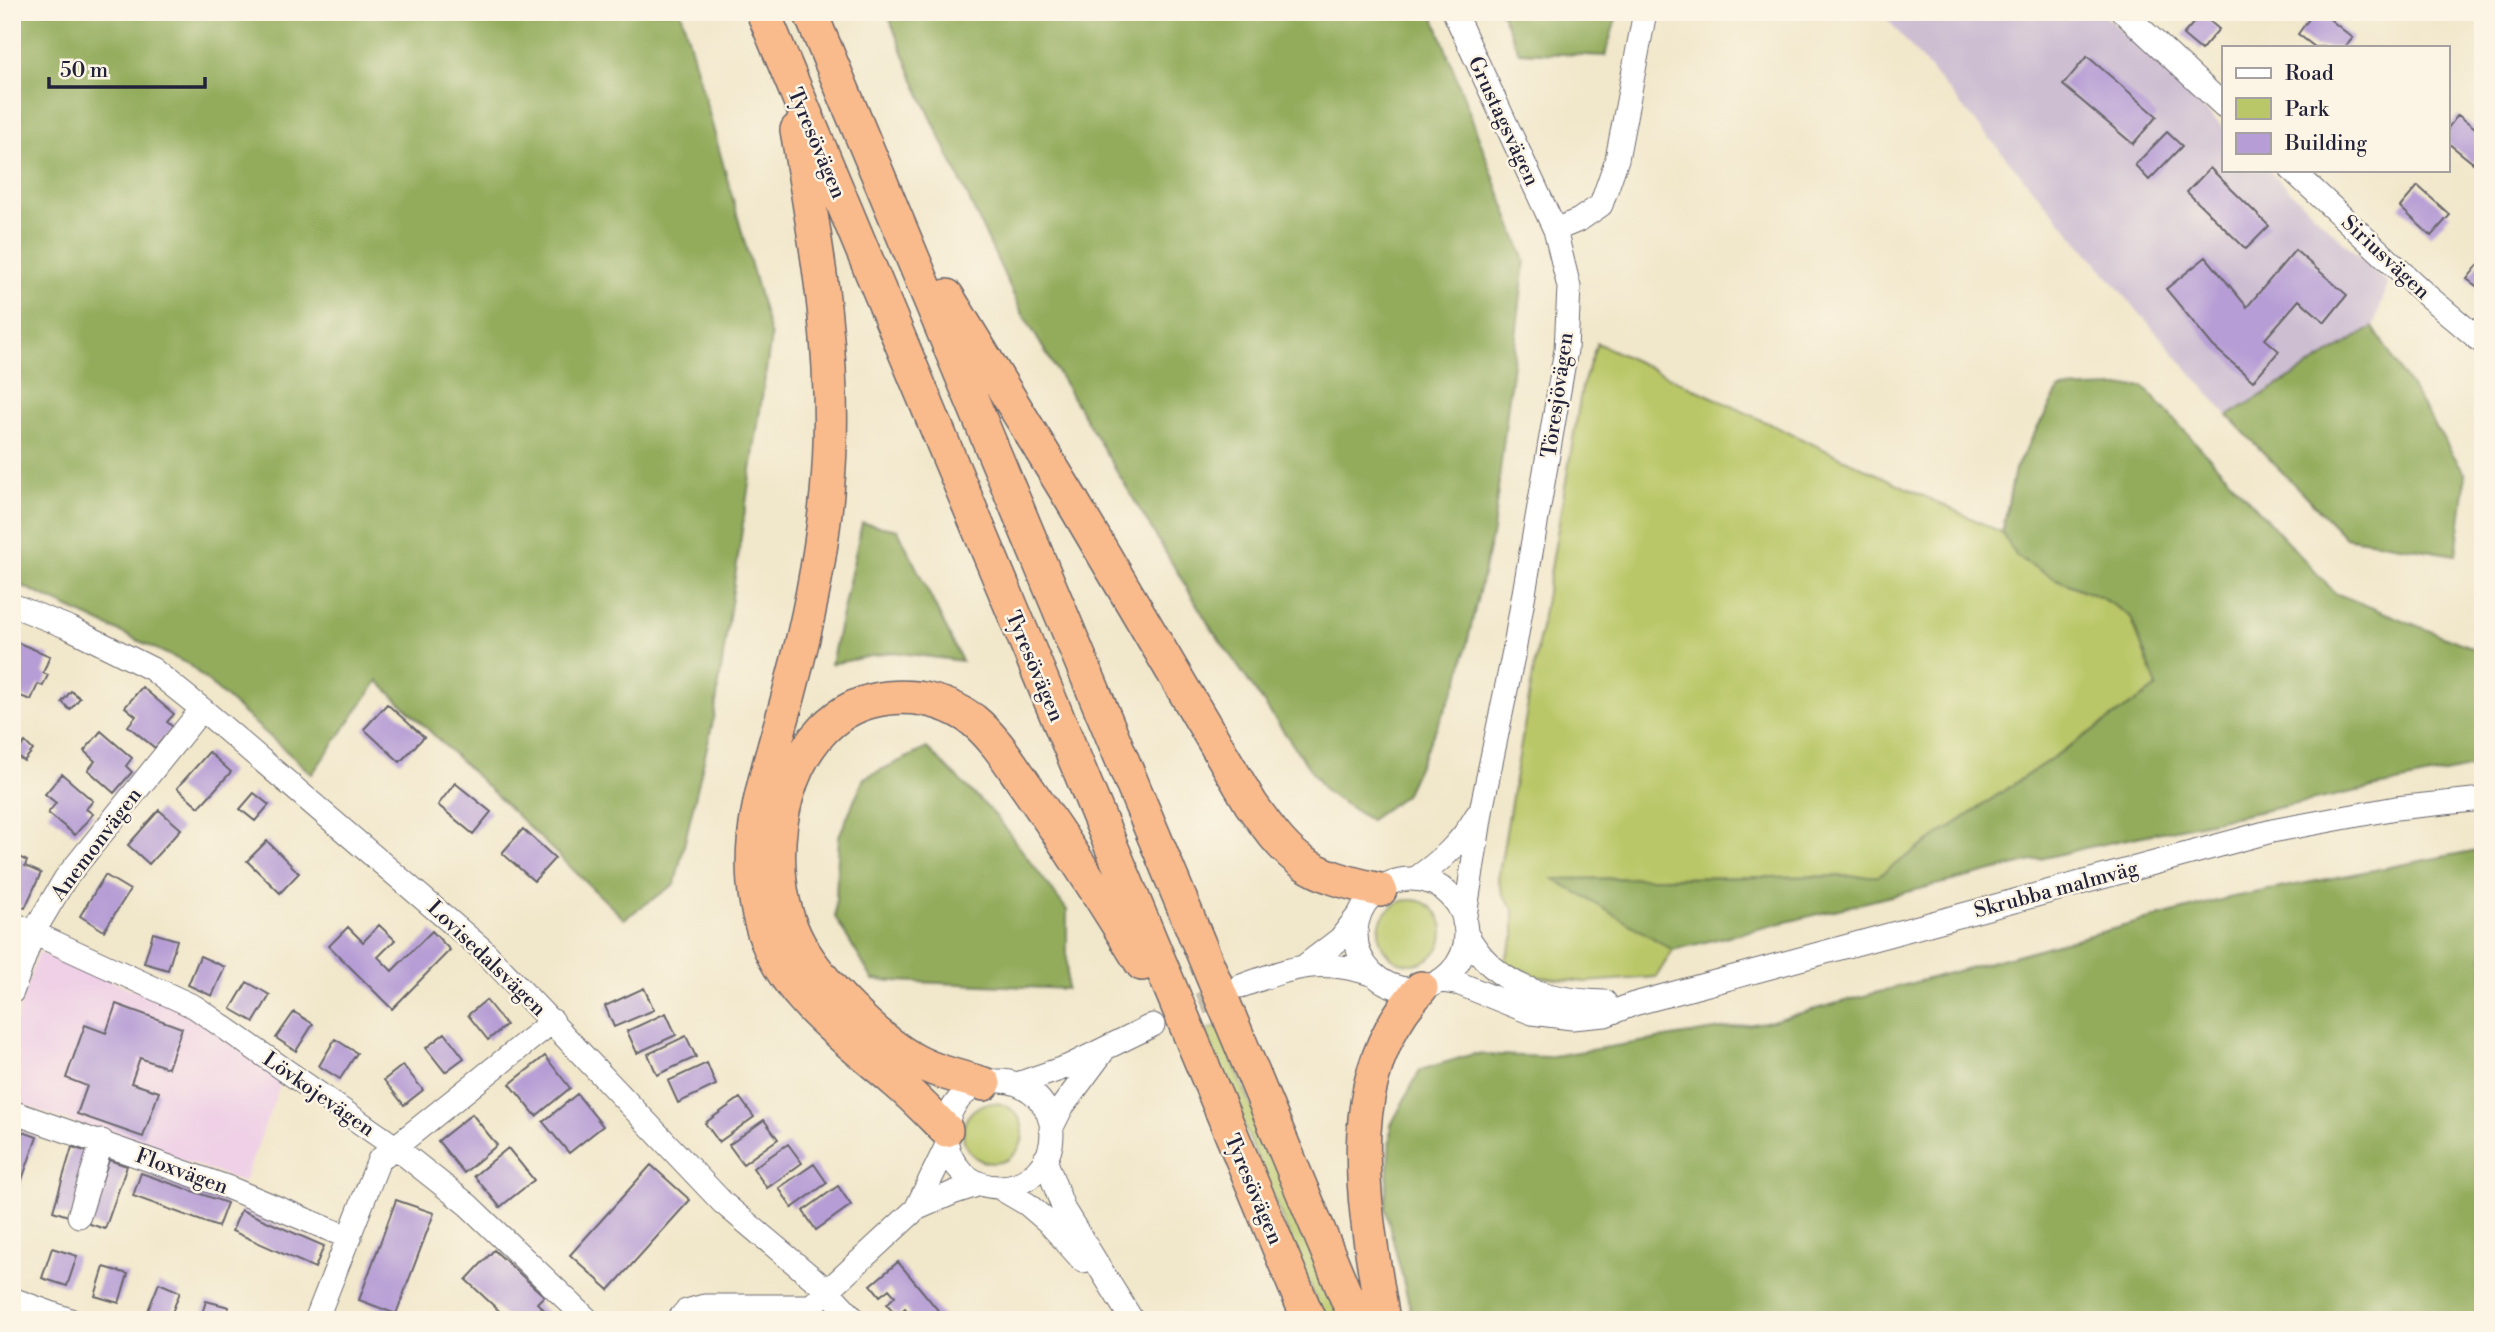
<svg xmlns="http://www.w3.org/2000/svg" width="2495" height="1332" viewBox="0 0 2495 1332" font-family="'Libre Bodoni',serif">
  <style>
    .built { fill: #efd0e6 }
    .industrial { fill: #cdbed2 }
    .green { fill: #bac768; stroke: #6e7452; stroke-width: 2 }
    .forest { fill: #93ac5c; stroke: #5a674c; stroke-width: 2 }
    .building { fill: #b69dd5 }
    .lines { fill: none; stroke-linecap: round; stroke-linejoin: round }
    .minor-tunnel { stroke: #c8c0ae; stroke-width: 23; stroke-dasharray: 23 11; stroke-linecap: butt }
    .minor-casing { stroke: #6a676d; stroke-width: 25 }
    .highway-casing { stroke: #6a676d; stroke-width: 36 }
    .minor { stroke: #fff; stroke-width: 23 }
    .highway { stroke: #fabb8c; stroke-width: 33 }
    .labels { text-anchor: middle; stroke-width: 5; stroke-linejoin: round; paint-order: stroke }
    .street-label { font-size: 21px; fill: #22223b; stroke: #fcf5e5 }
  </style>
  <rect width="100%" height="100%" fill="#fcf5e5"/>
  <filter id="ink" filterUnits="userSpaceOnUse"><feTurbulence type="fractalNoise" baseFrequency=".0143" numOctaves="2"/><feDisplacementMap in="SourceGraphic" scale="14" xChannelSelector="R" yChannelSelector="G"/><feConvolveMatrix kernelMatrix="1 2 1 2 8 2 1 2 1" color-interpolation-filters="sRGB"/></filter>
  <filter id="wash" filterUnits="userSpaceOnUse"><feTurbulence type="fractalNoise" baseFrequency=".00686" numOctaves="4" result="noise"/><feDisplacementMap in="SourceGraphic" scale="28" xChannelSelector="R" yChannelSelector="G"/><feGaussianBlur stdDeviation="1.57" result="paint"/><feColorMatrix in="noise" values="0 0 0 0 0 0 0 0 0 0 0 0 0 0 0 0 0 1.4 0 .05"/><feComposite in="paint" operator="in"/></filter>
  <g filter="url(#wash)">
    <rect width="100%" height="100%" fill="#f1e7cb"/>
    <!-- built -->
    <path class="built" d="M 38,952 L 195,1014 L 284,1074 L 244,1182 L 12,1101 L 12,1033 Z"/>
    <!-- industrial -->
    <path class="industrial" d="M 1881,12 L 2101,12 L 2224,128 L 2224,170 L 2268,170 L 2388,284 L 2373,327 L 2228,416 Z"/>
    <!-- green -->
    <path class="green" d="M 1597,343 L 2005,534 L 2017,557 L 2054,578 L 2104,599 L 2131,617 L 2157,687 L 1878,876 L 1556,879 L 1673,950 L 1656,977 L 1586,982 L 1540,977 L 1504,963 L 1514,937 L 1514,910 L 1503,895 L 1498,879 L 1582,387 Z
      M1379 932a32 32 0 1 1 64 0a32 32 0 1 1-64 0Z
      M 1218,1026 L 1341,1320 L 1324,1320 L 1205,1031 Z
      M963 1133a30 30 0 1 1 60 0a30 30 0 1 1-60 0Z"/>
    <!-- forest -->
    <path class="forest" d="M 12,12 L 681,12 L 771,337 L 714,717 L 675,884 L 624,919 L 378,681 L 312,774 L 188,664 L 12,581 Z
      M 887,12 L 1432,12 L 1525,261 L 1493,531 L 1459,679 L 1405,795 L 1370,820 L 1326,792 L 1209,625 L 1021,311 L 916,85 Z
      M 1501,12 L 1618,12 L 1605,56 L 1519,52 Z
      M 2373,327 L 2466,475 L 2456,555 L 2345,537 L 2228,416 Z
      M 2143,386 L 2335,593 L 2483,652 L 2483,765 L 2089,847 L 1673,950 L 1554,879 L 1878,876 L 2157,687 L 2131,617 L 2104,599 L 2054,578 L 2017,557 L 2002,533 L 2015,469 L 2059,389 Z
      M 862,523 L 898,530 L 962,661 L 892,652 L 831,664 Z
      M 927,748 L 996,816 L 1067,910 L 1067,989 L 873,980 L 835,917 L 839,836 L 864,778 Z
      M 2483,849 L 2483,1320 L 1413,1320 L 1385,1208 L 1391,1125 L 1420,1070 L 1473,1054 L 1547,1057 L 1771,1021 L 2228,898 Z"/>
    <g id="blocks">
      <!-- building -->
      <path class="building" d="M 2314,12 L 2321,12 L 2353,38 L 2345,47 L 2315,47 L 2298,34 Z
        M 2201,14 L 2219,29 L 2201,50 L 2183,35 Z
        M 2087,56 L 2157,116 L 2133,144 L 2063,85 Z
        M 2458,115 L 2483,134 L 2483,151 L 2473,163 L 2448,143 L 2448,128 Z
        M 2167,132 L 2182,146 L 2149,180 L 2135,165 Z
        M 2210,168 L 2269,226 L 2246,249 L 2187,192 Z
        M 2418,186 L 2450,215 L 2431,236 L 2400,207 Z
        M 2295,250 L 2347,295 L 2325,322 L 2299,300 L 2265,339 L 2279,351 L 2253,381 L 2213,346 L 2166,289 L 2206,257 L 2247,307 Z
        M 2483,259 L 2483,291 L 2467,279 Z
        M 14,641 L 50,656 L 43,673 L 48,675 L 45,681 L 43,686 L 38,684 L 31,700 L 12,693 Z
        M 142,687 L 174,714 L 167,722 L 173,727 L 155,748 L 128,726 L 136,716 L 125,707 Z
        M 71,691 L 80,698 L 70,710 L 62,702 Z
        M 387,704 L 424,737 L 400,762 L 364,729 Z
        M 101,731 L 132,758 L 126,766 L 132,772 L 114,793 L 88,770 L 95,761 L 84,751 Z
        M 25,742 L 33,750 L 24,761 L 15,754 Z
        M 209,752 L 231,772 L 199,807 L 177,788 Z
        M 62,774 L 93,801 L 86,809 L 93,814 L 75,835 L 48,813 L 56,803 L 45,794 Z
        M 455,783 L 491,812 L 473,834 L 438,805 Z
        M 254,793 L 269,805 L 255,821 L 240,809 Z
        M 159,810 L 181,829 L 149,864 L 128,845 Z
        M 523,829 L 555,858 L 534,881 L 502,853 Z
        M 267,841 L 299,873 L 280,893 L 247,861 Z
        M 17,856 L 27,861 L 25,866 L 41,873 L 25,908 L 12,903 L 12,859 L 14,860 Z
        M 105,875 L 130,890 L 104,931 L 80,916 Z
        M 379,925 L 395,940 L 378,957 L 392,971 L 432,931 L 450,950 L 392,1009 L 329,946 L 348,927 L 363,942 Z
        M 153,933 L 177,940 L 168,970 L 144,963 Z
        M 200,956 L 225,967 L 212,996 L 188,985 Z
        M 247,982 L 270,995 L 254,1022 L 231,1009 Z
        M 644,988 L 654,1010 L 614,1027 L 605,1006 Z
        M 486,1000 L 506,1025 L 488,1040 L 468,1015 Z
        M 116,1004 L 182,1028 L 168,1068 L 140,1058 L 131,1083 L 159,1092 L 143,1137 L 77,1114 L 87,1086 L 66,1078 L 85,1025 L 106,1033 Z
        M 294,1012 L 313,1024 L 296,1051 L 276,1038 Z
        M 666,1013 L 676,1035 L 637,1053 L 627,1031 Z
        M 445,1033 L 464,1058 L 445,1072 L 426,1048 Z
        M 686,1036 L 696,1057 L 657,1075 L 648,1054 Z
        M 335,1039 L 357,1053 L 340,1079 L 319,1066 Z
        M 545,1056 L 570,1088 L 536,1116 L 510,1084 Z
        M 707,1063 L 716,1085 L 678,1103 L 668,1081 Z
        M 403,1065 L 423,1090 L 404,1105 L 384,1080 Z
        M 577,1094 L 603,1126 L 569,1153 L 543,1122 Z
        M 740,1098 L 754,1117 L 719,1142 L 705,1123 Z
        M 472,1114 L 497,1145 L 464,1173 L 438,1141 Z
        M 764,1120 L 778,1139 L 743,1164 L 729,1145 Z
        M 12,1128 L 37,1137 L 13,1205 L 12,1204 Z
        M 788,1144 L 802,1163 L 767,1188 L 753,1168 Z
        M 72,1147 L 91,1153 L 71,1217 L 53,1211 Z
        M 508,1148 L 534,1180 L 500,1207 L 474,1176 Z
        M 109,1160 L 127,1166 L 105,1229 L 87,1223 Z
        M 814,1164 L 827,1183 L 792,1208 L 779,1188 Z
        M 651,1165 L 690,1200 L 609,1290 L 570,1255 Z
        M 141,1173 L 227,1203 L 218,1227 L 133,1196 Z
        M 838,1186 L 851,1205 L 816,1230 L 803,1211 Z
        M 396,1200 L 434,1213 L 396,1314 L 359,1300 Z
        M 241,1210 L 324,1246 L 315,1268 L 232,1231 Z
        M 52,1248 L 77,1256 L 67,1286 L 42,1278 Z
        M 494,1250 L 544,1296 L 537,1303 L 550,1315 L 546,1320 L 509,1320 L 466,1280 Z
        M 898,1262 L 914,1281 L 946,1320 L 902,1320 L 910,1314 L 905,1308 L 897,1316 L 887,1304 L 895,1296 L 889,1289 L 880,1296 L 871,1285 Z
        M 104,1267 L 128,1274 L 119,1303 L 95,1296 Z
        M 159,1283 L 180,1292 L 169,1320 L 147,1313 Z
        M 206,1301 L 229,1307 L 225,1320 L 200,1320 Z"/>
    </g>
  </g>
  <g filter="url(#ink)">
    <use href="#blocks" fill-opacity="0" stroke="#6a676d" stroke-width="2"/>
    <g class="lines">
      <!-- minor-tunnel -->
      <path class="minor-tunnel" d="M 1169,1018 L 1233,989"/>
      <defs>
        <path id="minor" d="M 1454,12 L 1555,230
          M 2123,12 L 2224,106
          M 2292,170 L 2424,293 L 2483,343
          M 12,605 L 70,628 L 152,669 L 202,709 L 482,949 L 723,1203 L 828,1291 L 855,1320
          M 1415,879 C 1441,861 1461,843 1477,815
          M1356 934a55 55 0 1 1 110 0a55 55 0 1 1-110 0Z
          M 1464,922 L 1482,806 L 1514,651 L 1566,350 L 1569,287 L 1555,230 L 1579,220 L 1601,205 L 1617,159 L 1645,12
          M 12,923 L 195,1007 L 395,1147 L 468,1205 L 588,1320
          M 1466,933 C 1496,988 1546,1000 1605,1002
          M 1306,965 L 1340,939 L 1357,917
          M 1442,981 L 1460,984 L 1532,1013 L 1572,1018 L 1605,1015 L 1634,1004 L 2272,831 L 2396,808 L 2483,799
          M 1241,986 C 1291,968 1320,956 1374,975
          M 12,992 L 33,933 L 65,879 L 202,709
          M946 1134a53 53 0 1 1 106 0a53 53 0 1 1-106 0Z
          M 1017,1084 L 1069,1066 L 1153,1025
          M 12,1112 L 227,1187 L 350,1238
          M 1051,1129 L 1062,1107 L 1102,1053
          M 1045,1159 L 1064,1210 L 1132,1320
          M 998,1187 L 1027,1204 L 1048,1222 L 1083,1261
          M 916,1209 L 947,1145
          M 79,1216 L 102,1141
          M 12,1299 L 70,1320
          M 316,1320 L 379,1160 L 553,1021
          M 678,1320 L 686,1311 L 704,1306 L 813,1306
          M 796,1320 L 916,1209 L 955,1192 L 980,1184"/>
        <path id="highway" d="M 763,12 L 1309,1320
          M 810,12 L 1356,1320
          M 797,130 C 818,251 839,370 827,493 C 821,558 808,623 791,686 C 769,774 733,851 767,941 C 790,1000 849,1041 895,1081 C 913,1096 929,1113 946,1130
          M 947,296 L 1071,499 L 1251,804 C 1293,864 1308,874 1380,890
          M 984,1084 C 960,1077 936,1072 914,1060 C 875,1038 821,983 799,944 C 755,865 781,709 888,698 C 918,695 948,702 973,720 C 995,738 1010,763 1026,786 C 1067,844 1105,903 1142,964
          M 1383,1320 C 1365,1209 1336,1079 1421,988"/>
      </defs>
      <!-- minor casing -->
      <use href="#minor" class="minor-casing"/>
      <!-- highway casing -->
      <use href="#highway" class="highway-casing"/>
      <!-- minor -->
      <use href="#minor" class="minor"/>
      <!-- highway -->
      <use href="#highway" class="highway"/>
    </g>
  </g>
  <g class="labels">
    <!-- street labels -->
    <g class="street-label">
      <text transform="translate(1504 121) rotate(65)" y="7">Grustagsvägen</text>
      <text transform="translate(817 143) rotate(67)" y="7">Tyresövägen</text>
      <text transform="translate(2386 257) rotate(43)" y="7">Siriusvägen</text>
      <text transform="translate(1557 395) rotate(-82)" y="7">Töresjövägen</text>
      <text transform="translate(1035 666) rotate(67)" y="7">Tyresövägen</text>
      <text transform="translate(96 844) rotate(-53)" y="7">Anemonvägen</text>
      <text transform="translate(2056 889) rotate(-15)" y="7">Skrubba malmväg</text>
      <text transform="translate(487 958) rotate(44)" y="7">Lovisedalsvägen</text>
      <text transform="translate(319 1094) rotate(35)" y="7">Lövkojevägen</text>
      <text transform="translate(182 1171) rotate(20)" y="7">Floxvägen</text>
      <text transform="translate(1254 1189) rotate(67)" y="7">Tyresövägen</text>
    </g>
  </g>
  <!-- margin -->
  <rect width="2495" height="1332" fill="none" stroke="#fcf5e5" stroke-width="42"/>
  <!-- legend -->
  <rect x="2222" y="46" width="228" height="126" fill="#fcf5e5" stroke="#a5a1a1" stroke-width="2"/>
  <rect x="2236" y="68" width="35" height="10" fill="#ffffff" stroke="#a5a1a1" stroke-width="2"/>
  <text x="2285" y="80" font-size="21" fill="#22223b">Road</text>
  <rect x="2236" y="98" width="35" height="21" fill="#bac768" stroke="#a5a1a1" stroke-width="2"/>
  <text x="2285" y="116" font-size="21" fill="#22223b">Park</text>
  <rect x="2236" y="133" width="35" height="21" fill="#b69dd5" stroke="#a5a1a1" stroke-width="2"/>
  <text x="2285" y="150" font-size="21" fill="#22223b">Building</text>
  <!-- scale -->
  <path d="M49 77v10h156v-10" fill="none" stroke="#22223b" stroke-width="3.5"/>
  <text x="60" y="77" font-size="21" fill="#22223b" stroke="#fcf5e5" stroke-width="5" paint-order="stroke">50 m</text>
</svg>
